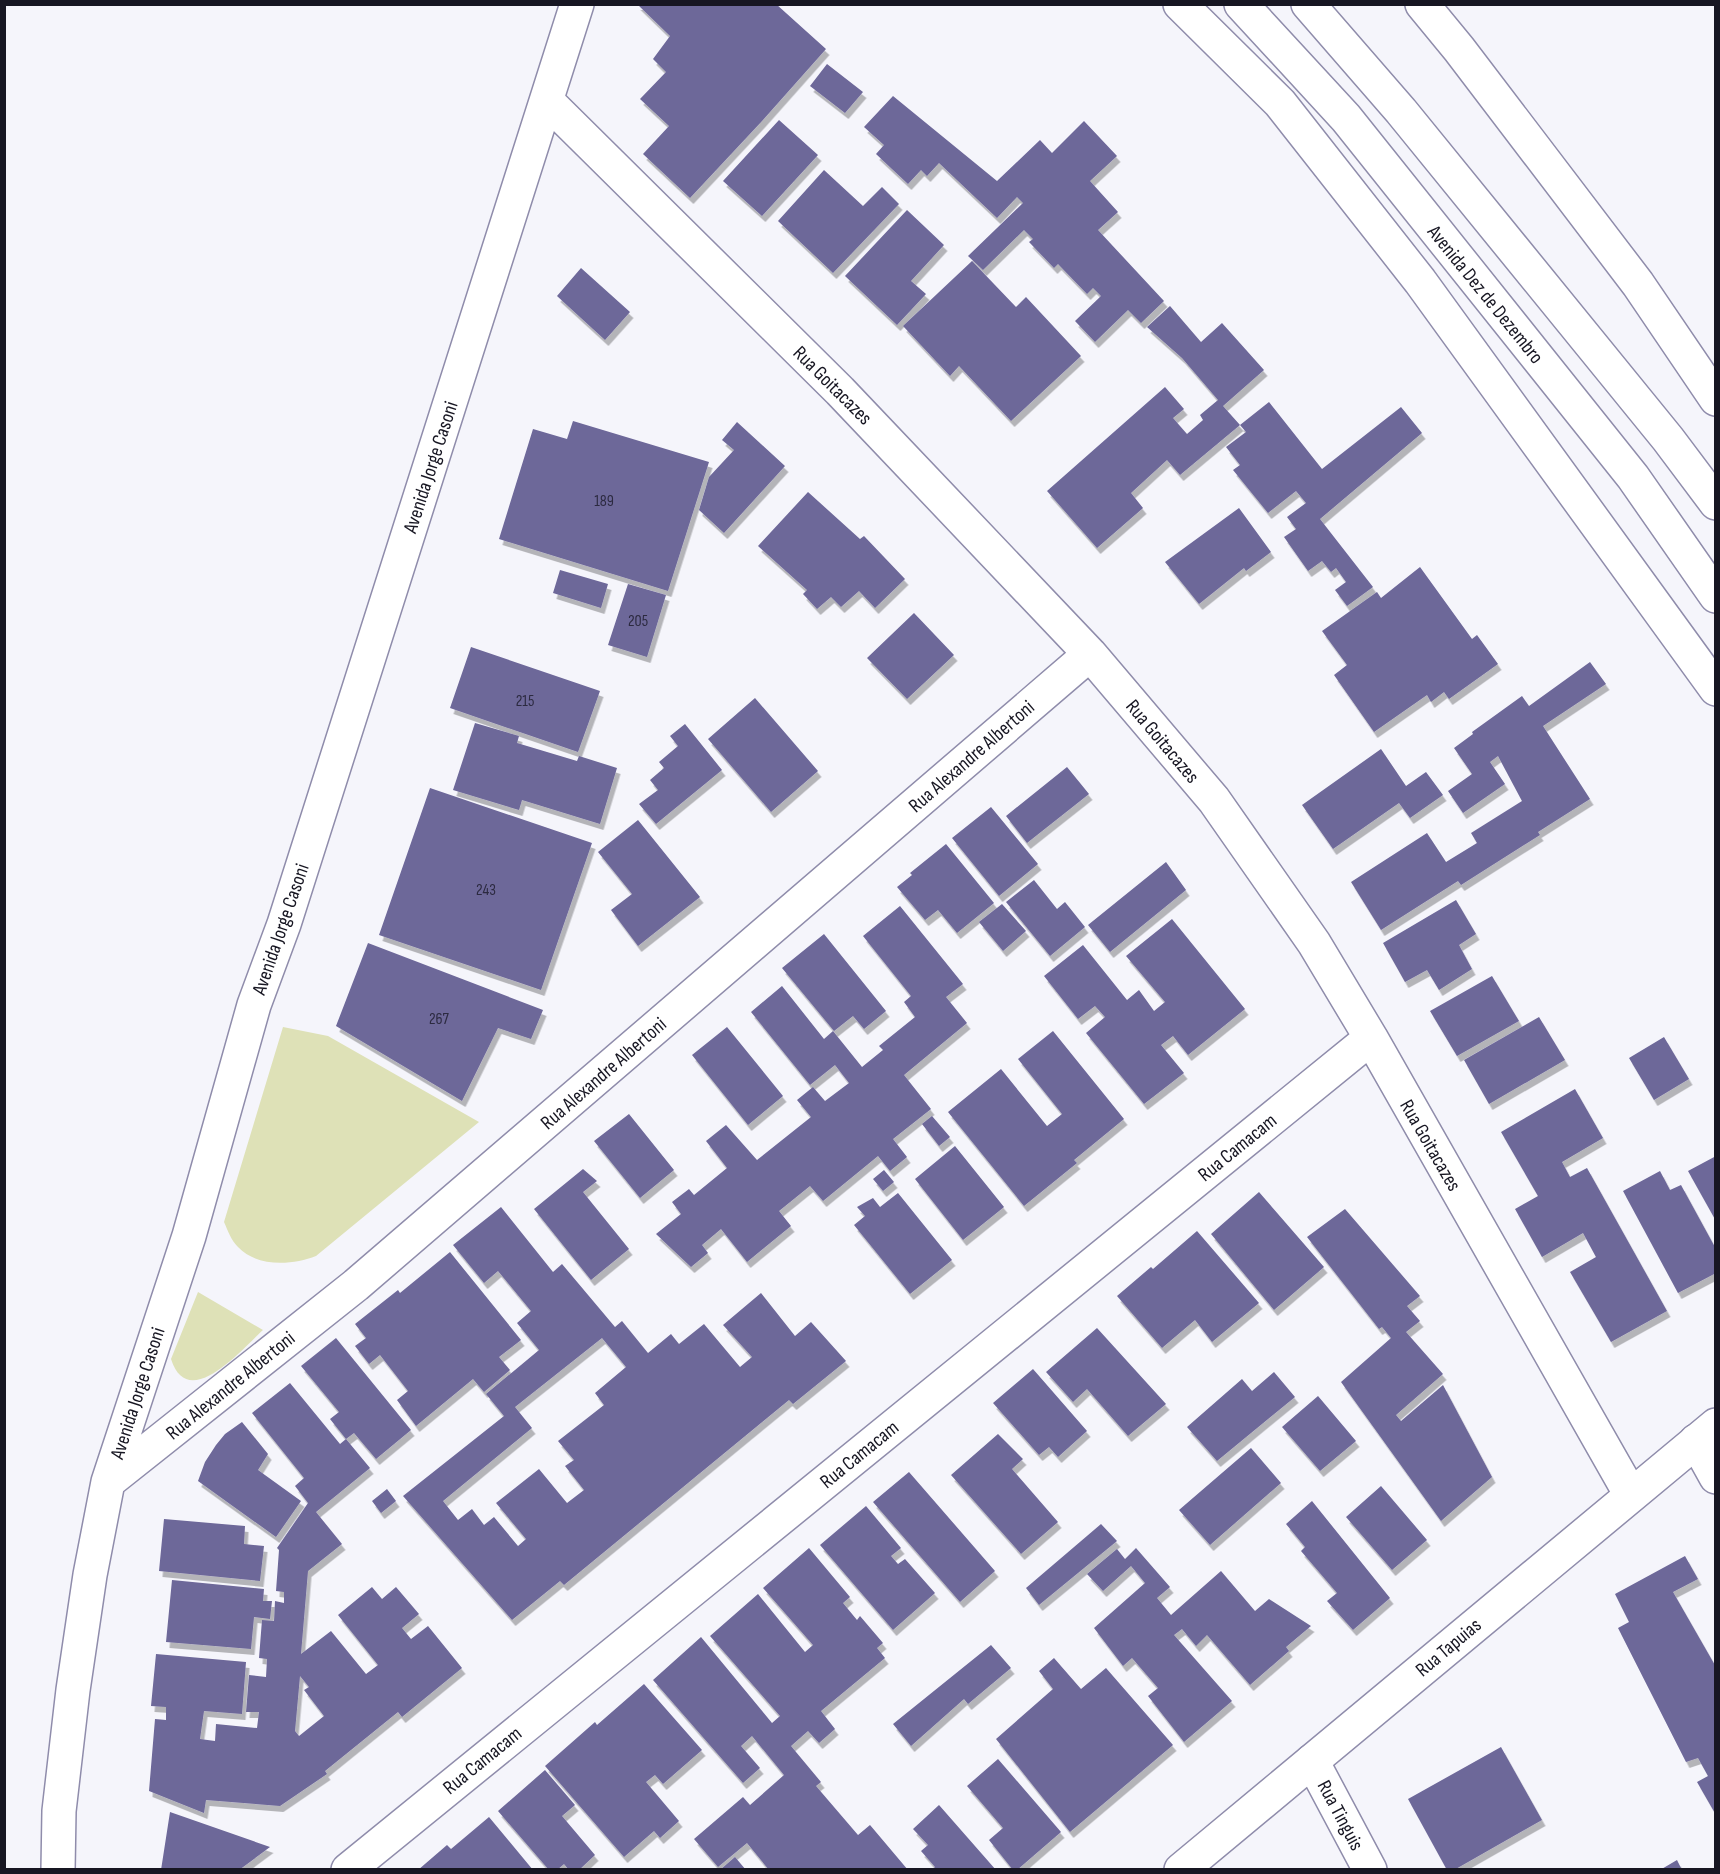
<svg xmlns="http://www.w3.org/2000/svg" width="1720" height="1874" viewBox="0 0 1720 1874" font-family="'Sofia Sans Condensed',sans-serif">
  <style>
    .green { fill: #dee1b7 }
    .building { fill: #6d6799; fill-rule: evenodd; filter: url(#shadow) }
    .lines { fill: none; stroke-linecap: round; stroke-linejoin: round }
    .street-casing { stroke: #8f8cab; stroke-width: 36 }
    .secondary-casing { stroke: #8f8cab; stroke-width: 36 }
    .highway-casing { stroke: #8f8cab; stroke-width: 36 }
    .street { stroke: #fff; stroke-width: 33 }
    .secondary { stroke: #fff; stroke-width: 33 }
    .highway { stroke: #fff; stroke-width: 33 }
    .labels { text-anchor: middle; stroke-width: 4.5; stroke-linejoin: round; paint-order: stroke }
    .number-label { font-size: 16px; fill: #2c2a40 }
    .street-label { font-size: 20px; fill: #171622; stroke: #fff }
  </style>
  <defs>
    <filter id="shadow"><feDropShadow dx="3.5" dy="6" stdDeviation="0" flood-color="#0004"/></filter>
  </defs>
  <rect width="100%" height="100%" fill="#f5f5fb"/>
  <!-- green -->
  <path class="green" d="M 283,1027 L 328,1036 L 479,1122 L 316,1256 C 293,1265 258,1268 238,1247 C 231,1240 228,1231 224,1222 Z
    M 198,1292 L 263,1330 C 242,1349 188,1413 171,1359 Z"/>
  <!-- building -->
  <path class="building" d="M 637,4 L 776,4 L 826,49 L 762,121 L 690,198 L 643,154 L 669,126 L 640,99 L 666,72 L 653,59 L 670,36 Z
    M 827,64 L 863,92 L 845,113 L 810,86 Z
    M 893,96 L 997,181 L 1040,140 L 1052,153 L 1084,121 L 1117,156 L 1090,181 L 1118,212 L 1098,230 L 1164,301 L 1141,323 L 1128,310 L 1095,342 L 1075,321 L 1101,296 L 1093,288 L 1087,294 L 1058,264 L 1054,268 L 1029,242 L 1033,239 L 1024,230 L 983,270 L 968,256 L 1023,203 L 1017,197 L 997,218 L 939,163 L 927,176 L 921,170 L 908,184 L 876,154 L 884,145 L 864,127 Z
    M 779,120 L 818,155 L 762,216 L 723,181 Z
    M 824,170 L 863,206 L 882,187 L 899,204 L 833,273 L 778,221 Z
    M 907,210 L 944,245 L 911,281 L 926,294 L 897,325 L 845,276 Z
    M 972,261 L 1016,307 L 1026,297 L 1081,356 L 1011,421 L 959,366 L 950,376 L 903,326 Z
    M 581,268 L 630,312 L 605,340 L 557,296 Z
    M 1170,306 L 1201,342 L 1222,323 L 1264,370 L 1223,406 L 1240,425 L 1269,402 L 1322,469 L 1401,407 L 1422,433 L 1320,519 L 1373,587 L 1347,606 L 1335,590 L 1346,582 L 1336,568 L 1331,572 L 1322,561 L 1308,571 L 1284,537 L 1296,529 L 1287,517 L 1306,503 L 1296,491 L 1268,513 L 1233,470 L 1240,465 L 1226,447 L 1246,432 L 1240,425 L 1180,475 L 1167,460 L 1131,493 L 1143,508 L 1097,548 L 1047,491 L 1165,387 L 1184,409 L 1173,418 L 1187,434 L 1203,420 L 1200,415 L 1218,400 L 1182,358 L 1147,327 Z
    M 573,421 L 709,462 L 668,591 L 499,539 L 533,429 L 567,439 Z
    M 737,422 L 785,466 L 724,533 L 699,510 L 709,477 L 734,450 L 722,440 Z
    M 808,492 L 860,539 L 864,536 L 905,579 L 875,608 L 859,591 L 841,607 L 831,597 L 817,609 L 803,594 L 807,590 L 758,546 Z
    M 1239,508 L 1271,552 L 1246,571 L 1244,568 L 1199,604 L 1165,562 Z
    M 1420,567 L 1472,639 L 1477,635 L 1498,664 L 1449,699 L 1444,692 L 1431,702 L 1427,695 L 1374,732 L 1334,675 L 1347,665 L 1322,631 L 1377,592 L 1381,598 Z
    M 560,570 L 608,584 L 601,608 L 553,593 Z
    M 628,584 L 666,595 L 647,657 L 608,645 Z
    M 914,613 L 954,655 L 907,699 L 867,658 Z
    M 471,647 L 600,691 L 578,752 L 450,708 Z
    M 1590,662 L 1606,684 L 1543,726 L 1590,799 L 1538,832 L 1540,835 L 1461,885 L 1458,881 L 1381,930 L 1351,882 L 1427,833 L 1446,862 L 1477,843 L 1471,833 L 1522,801 L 1498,756 L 1490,762 L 1505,784 L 1463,813 L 1448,791 L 1472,774 L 1454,748 L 1473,734 L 1472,732 L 1522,696 L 1529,706 Z
    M 755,698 L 818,771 L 771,812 L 708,739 Z
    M 475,723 L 519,736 L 517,743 L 577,761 L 579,756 L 617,768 L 600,824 L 522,800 L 519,810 L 453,790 Z
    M 685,724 L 722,770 L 656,824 L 639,804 L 658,790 L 650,780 L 664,768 L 659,762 L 678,746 L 670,736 Z
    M 1381,749 L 1406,786 L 1426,772 L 1443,795 L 1410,818 L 1399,803 L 1333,849 L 1302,805 Z
    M 1067,767 L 1089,794 L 1027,843 L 1006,816 Z
    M 430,788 L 592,843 L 541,990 L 379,935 Z
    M 991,807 L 1038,864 L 999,896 L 952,838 Z
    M 638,820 L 700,897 L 638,946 L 611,910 L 632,894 L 598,852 Z
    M 946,844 L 994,903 L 957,933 L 938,910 L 925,920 L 897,887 L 912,875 L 910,873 Z
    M 1166,862 L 1186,890 L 1110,952 L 1088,925 Z
    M 1034,880 L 1057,909 L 1065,902 L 1085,927 L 1050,956 L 1006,902 Z
    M 1456,900 L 1476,934 L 1459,945 L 1472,969 L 1439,990 L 1427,970 L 1405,982 L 1383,943 Z
    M 1002,904 L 1026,931 L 1003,951 L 979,922 Z
    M 900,906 L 963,984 L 946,997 L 967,1023 L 904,1075 L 931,1109 L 893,1139 L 907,1157 L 890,1171 L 878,1156 L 823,1201 L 810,1186 L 779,1211 L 791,1226 L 747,1262 L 721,1229 L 702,1245 L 708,1253 L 691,1267 L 656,1234 L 681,1214 L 672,1202 L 689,1189 L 694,1195 L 727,1168 L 706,1141 L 726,1125 L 757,1160 L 811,1117 L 797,1100 L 813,1087 L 825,1101 L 849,1083 L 835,1065 L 810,1085 L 751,1012 L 782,986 L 824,1039 L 833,1031 L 862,1067 L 883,1050 L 879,1046 L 915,1017 L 904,1002 L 911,996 L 863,936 Z
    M 1172,919 L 1245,1009 L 1188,1055 L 1173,1036 L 1161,1045 L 1184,1073 L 1144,1104 L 1086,1033 L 1105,1017 L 1095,1006 L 1078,1019 L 1044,976 L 1083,945 L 1127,1000 L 1139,990 L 1154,1011 L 1165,1002 L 1126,956 Z
    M 824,934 L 886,1011 L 864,1029 L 853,1016 L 834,1031 L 782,968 Z
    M 368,943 L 543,1010 L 531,1039 L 498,1028 L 462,1101 L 336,1026 Z
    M 1492,976 L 1519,1021 L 1457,1056 L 1430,1011 Z
    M 1539,1017 L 1565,1060 L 1489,1104 L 1464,1060 Z
    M 727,1027 L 783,1096 L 748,1125 L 692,1055 Z
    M 1053,1031 L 1124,1119 L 1074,1160 L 1077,1163 L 1024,1206 L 948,1112 L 1001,1069 L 1047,1126 L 1062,1114 L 1018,1059 Z
    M 1664,1037 L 1689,1079 L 1654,1100 L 1629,1058 Z
    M 1575,1089 L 1603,1138 L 1562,1162 L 1570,1177 L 1587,1168 L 1667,1311 L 1611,1342 L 1570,1272 L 1596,1257 L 1583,1233 L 1542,1257 L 1515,1209 L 1538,1196 L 1501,1132 Z
    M 629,1114 L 674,1170 L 640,1198 L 594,1141 Z
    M 932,1116 L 950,1137 L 939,1146 L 922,1124 Z
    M 955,1146 L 1004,1207 L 963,1240 L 915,1179 Z
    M 1716,1156 L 1716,1221 L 1688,1171 Z
    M 583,1169 L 597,1181 L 583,1192 L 629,1249 L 591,1280 L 534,1209 Z
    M 884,1170 L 894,1182 L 883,1191 L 873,1179 Z
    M 1660,1171 L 1670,1190 L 1681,1185 L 1716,1249 L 1716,1273 L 1678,1293 L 1623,1191 Z
    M 1259,1192 L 1324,1267 L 1274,1310 L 1211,1234 Z
    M 898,1193 L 952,1260 L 910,1294 L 854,1225 L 865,1216 L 857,1207 L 873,1198 L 880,1207 Z
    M 501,1207 L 553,1272 L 562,1264 L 615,1327 L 622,1321 L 648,1353 L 671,1334 L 679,1344 L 704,1324 L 740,1367 L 752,1357 L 723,1325 L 761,1293 L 795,1336 L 811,1322 L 846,1361 L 793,1404 L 789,1400 L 564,1585 L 560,1581 L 512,1620 L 403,1496 L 504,1416 L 486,1394 L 539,1350 L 517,1323 L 531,1311 L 498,1271 L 484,1283 L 453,1245 ZM 602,1338 L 626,1367 L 595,1393 L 604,1405 L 558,1441 L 574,1460 L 565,1466 L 584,1490 L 567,1503 L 539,1469 L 496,1503 L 526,1539 L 518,1546 L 494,1517 L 484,1525 L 472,1509 L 458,1520 L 443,1501 L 532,1428 L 515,1407 Z
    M 1345,1209 L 1420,1296 L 1407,1306 L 1420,1321 L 1406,1332 L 1443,1374 L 1396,1415 L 1401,1421 L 1443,1385 L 1492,1477 L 1441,1521 L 1341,1382 L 1391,1338 L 1382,1327 L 1379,1329 L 1307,1237 Z
    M 1197,1231 L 1259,1303 L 1212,1342 L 1195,1320 L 1162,1348 L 1117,1296 L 1151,1267 L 1153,1269 Z
    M 450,1252 L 521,1340 L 499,1357 L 510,1370 L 484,1392 L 473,1379 L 416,1426 L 397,1400 L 408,1391 L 380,1355 L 369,1364 L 355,1346 L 366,1338 L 355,1324 L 398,1290 L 400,1293 Z
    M 1097,1328 L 1166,1404 L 1128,1436 L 1087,1389 L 1073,1402 L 1046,1372 Z
    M 336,1338 L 411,1430 L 376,1459 L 354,1433 L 346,1439 L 370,1468 L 316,1512 L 342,1544 L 308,1571 L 301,1654 L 331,1631 L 366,1674 L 378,1665 L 338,1615 L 372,1587 L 382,1599 L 396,1587 L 419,1614 L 402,1628 L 411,1639 L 428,1626 L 462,1668 L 402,1717 L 398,1712 L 325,1771 L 327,1774 L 280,1806 L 206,1800 L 204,1813 L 149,1791 L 155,1719 L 166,1720 L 166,1707 L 151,1706 L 156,1654 L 246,1662 L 242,1714 L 204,1711 L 200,1739 L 215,1741 L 216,1724 L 257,1728 L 259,1712 L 246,1712 L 249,1675 L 266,1677 L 267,1659 L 259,1658 L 262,1620 L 274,1621 L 275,1601 L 284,1603 L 284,1592 L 276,1591 L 279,1550 L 277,1548 L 308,1503 L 295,1486 L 304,1478 L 252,1413 L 290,1383 L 340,1444 L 346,1439 L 330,1419 L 339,1412 L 301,1366 ZM 300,1676 L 309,1687 L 304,1690 L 324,1716 L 299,1736 L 295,1731 Z
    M 1033,1369 L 1087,1431 L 1058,1457 L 1049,1447 L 1039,1455 L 993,1403 Z
    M 1274,1372 L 1295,1397 L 1217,1461 L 1187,1427 L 1242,1379 L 1252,1391 Z
    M 1318,1396 L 1356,1441 L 1320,1471 L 1282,1427 Z
    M 242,1422 L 268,1454 L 258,1470 L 301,1501 L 276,1537 L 198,1481 L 205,1462 L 216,1445 L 225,1434 Z
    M 998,1434 L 1023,1459 L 1012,1469 L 1058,1522 L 1021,1554 L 951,1475 Z
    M 1251,1448 L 1281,1483 L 1210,1545 L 1179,1510 Z
    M 909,1472 L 995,1571 L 960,1602 L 873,1502 Z
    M 1381,1486 L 1427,1540 L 1392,1570 L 1346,1517 Z
    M 387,1489 L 396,1501 L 381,1513 L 372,1501 Z
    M 1312,1501 L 1390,1598 L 1353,1630 L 1327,1601 L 1337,1593 L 1301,1551 L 1305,1547 L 1286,1524 Z
    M 866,1506 L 901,1548 L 891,1556 L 898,1564 L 905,1559 L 935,1593 L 893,1630 L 820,1545 Z
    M 164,1519 L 245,1526 L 244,1544 L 264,1546 L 260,1581 L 159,1571 Z
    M 1101,1524 L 1117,1541 L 1039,1605 L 1026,1588 Z
    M 809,1548 L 850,1597 L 843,1603 L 857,1620 L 860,1616 L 883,1643 L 877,1648 L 885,1658 L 821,1711 L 835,1729 L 819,1743 L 808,1731 L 791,1746 L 821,1782 L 816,1786 L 858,1835 L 870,1825 L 908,1870 L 769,1870 L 747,1843 L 718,1867 L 694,1839 L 743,1797 L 750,1805 L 784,1775 L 752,1736 L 741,1746 L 760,1768 L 743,1783 L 653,1680 L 701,1637 L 772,1723 L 780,1716 L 710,1636 L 758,1594 L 805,1652 L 813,1645 L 763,1588 Z
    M 1136,1548 L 1170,1587 L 1157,1598 L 1171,1615 L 1221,1571 L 1255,1611 L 1269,1599 L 1311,1626 L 1286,1647 L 1289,1651 L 1250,1685 L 1207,1635 L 1196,1646 L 1182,1629 L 1174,1635 L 1232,1701 L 1184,1742 L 1148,1696 L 1158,1688 L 1132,1658 L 1123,1666 L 1094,1628 L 1145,1583 L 1131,1566 L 1103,1591 L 1087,1574 L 1117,1549 L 1125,1559 Z
    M 1685,1556 L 1698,1579 L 1673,1592 L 1716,1667 L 1716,1815 L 1697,1782 L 1708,1776 L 1698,1758 L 1686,1762 L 1618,1628 L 1629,1622 L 1615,1594 Z
    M 172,1580 L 264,1589 L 263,1601 L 272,1601 L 270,1619 L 254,1617 L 251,1649 L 166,1642 Z
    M 991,1645 L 1011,1668 L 968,1704 L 964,1699 L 911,1746 L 893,1724 Z
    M 1054,1658 L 1081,1689 L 1106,1668 L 1173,1745 L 1070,1832 L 996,1739 L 1053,1689 L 1039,1671 Z
    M 644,1684 L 702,1750 L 663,1784 L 655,1775 L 646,1782 L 679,1821 L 660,1838 L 654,1831 L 624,1857 L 545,1766 L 595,1722 L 597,1725 Z
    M 1501,1747 L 1542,1820 L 1454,1870 L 1447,1870 L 1408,1799 Z
    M 998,1759 L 1061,1832 L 1017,1870 L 1013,1870 L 989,1840 L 1003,1828 L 967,1786 Z
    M 545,1770 L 575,1805 L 562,1816 L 595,1855 L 579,1870 L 569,1870 L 564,1864 L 557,1870 L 549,1870 L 498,1811 Z
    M 939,1805 L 996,1870 L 932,1870 L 935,1867 L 921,1851 L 928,1845 L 913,1829 Z
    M 170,1812 L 270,1847 L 239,1870 L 161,1870 Z
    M 489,1817 L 533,1870 L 418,1870 L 447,1845 L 451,1849 Z
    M 735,1857 L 746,1870 L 720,1870 Z
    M 1677,1860 L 1682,1870 L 1660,1870 Z"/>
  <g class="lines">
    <defs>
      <path id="street" d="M 547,101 L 840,391 L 1090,654 L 1214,800 L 1314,943 L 1371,1038 L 1631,1495
        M 1696,1441 L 1716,1477
        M 108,1482 L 356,1285 L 1090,654
        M 1312,1761 L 1370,1870
        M 58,1870 L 59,1811 L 73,1690 L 90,1575 L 108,1482 L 189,1236 L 254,1005 L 284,924 L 577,4
        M 348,1870 L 1371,1038"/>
      <path id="secondary" d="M 1181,1870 L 1716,1425"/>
      <path id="highway" d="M 1180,4 L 1280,103 L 1420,281 L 1716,689
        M 1241,4 L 1346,118 L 1633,477 L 1716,596
        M 1308,4 L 1401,111 L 1668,439 L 1716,503
        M 1422,4 L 1459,49 L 1638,284 L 1716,399"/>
    </defs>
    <!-- street casing -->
    <use href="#street" class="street-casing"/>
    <!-- secondary casing -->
    <use href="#secondary" class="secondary-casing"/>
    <!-- highway casing -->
    <use href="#highway" class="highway-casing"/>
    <!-- street -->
    <use href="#street" class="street"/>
    <!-- secondary -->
    <use href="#secondary" class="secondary"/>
    <!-- highway -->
    <use href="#highway" class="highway"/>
  </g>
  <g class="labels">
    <!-- number labels -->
    <g class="number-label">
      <text x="604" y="506">189</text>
      <text x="638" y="626">205</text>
      <text x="525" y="706">215</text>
      <text x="486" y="895">243</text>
      <text x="439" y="1024">267</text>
    </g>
    <!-- street labels -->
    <g class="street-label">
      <text transform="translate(1486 294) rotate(51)" y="7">Avenida Dez de Dezembro</text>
      <text transform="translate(833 385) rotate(45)" y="7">Rua Goitacazes</text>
      <text transform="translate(430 467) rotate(-72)" y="7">Avenida Jorge Casoni</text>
      <text transform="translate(1163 741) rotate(50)" y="7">Rua Goitacazes</text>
      <text transform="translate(971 756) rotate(-41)" y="7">Rua Alexandre Albertoni</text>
      <text transform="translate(280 929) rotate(-71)" y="7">Avenida Jorge Casoni</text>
      <text transform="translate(603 1073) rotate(-41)" y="7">Rua Alexandre Albertoni</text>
      <text transform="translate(1431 1145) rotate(60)" y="7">Rua Goitacazes</text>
      <text transform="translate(1237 1147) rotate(-39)" y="7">Rua Camacam</text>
      <text transform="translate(230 1385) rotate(-39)" y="7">Rua Alexandre Albertoni</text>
      <text transform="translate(137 1393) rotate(-72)" y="7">Avenida Jorge Casoni</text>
      <text transform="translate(859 1454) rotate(-39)" y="7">Rua Camacam</text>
      <text transform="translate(1448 1647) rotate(-40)" y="7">Rua Tapuias</text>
      <text transform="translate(482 1760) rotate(-39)" y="7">Rua Camacam</text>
      <text transform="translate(1341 1815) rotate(62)" y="7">Rua Tinguis</text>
    </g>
  </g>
  <!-- border -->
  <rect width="1720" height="1874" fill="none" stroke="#171622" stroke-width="12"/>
</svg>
